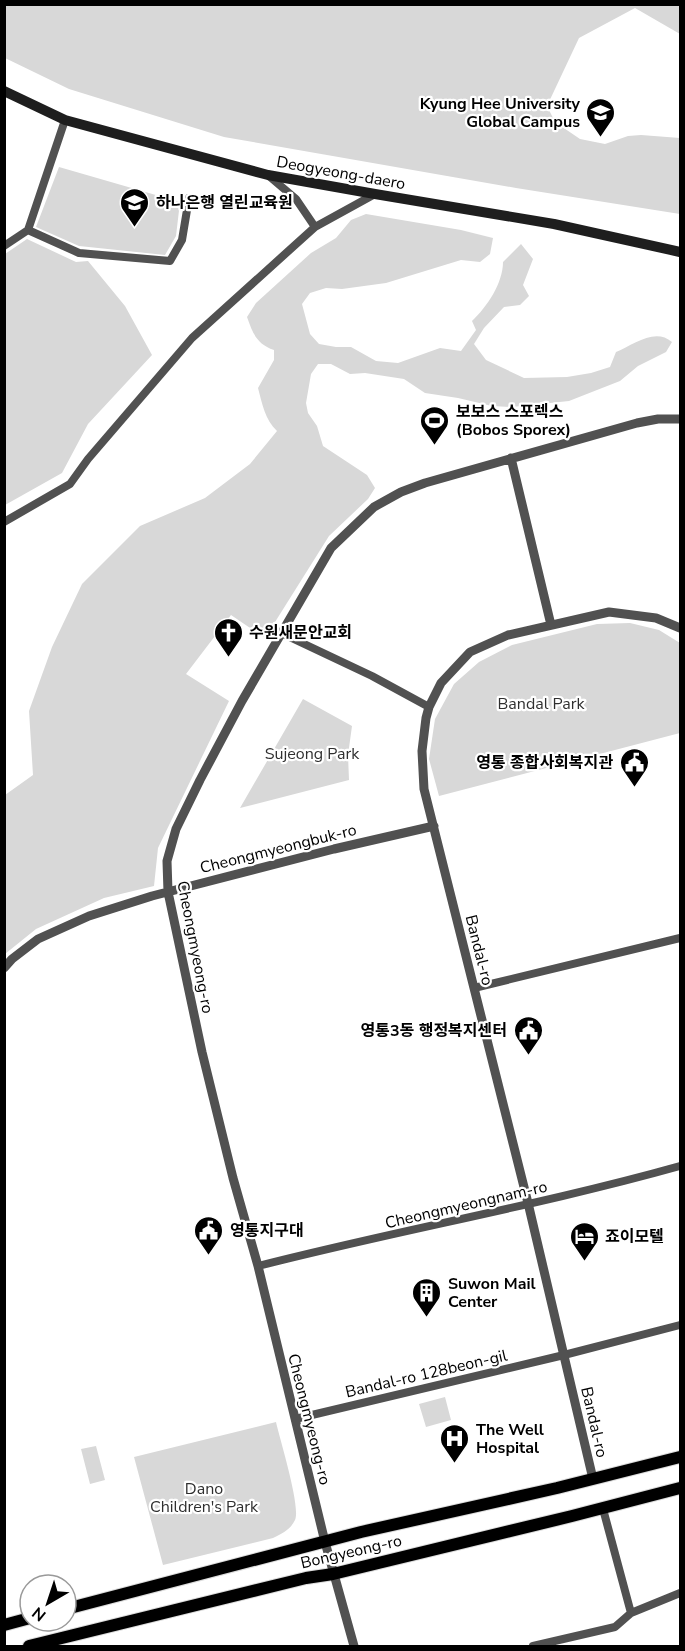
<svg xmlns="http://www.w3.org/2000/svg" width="685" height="1651" viewBox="0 0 685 1651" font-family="'Nunito Sans','Noto Sans KR',sans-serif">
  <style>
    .green { fill: #d8d8d8 }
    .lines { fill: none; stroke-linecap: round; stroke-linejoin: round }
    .primary-casing { stroke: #dbdbdb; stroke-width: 14 }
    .minor { stroke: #515151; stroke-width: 8 }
    .tertiary { stroke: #515151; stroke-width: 9 }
    .secondary { stroke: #1e1e1e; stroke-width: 10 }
    .primary { stroke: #000; stroke-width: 12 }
    .labels { text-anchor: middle; stroke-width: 4.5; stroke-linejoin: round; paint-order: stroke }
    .poi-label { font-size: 16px; font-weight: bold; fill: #000; stroke: #fff; text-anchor: start }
    .street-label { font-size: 16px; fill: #000; stroke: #fff }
    .park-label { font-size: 16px; fill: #2f2f2f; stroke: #fff }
  </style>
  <rect width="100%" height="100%" fill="#fff"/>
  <!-- green -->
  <path class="green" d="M 4,5 L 680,5 L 680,34 L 635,8 L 579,38 L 547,106 L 555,122 L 580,139 L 605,144 L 628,136 L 641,135 L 680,138 L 680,214 L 516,188 L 224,137 L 69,89 L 5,58 Z
    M 59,167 L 180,202 L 176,236 L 165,255 L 79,246 L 36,227 Z
    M 366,214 L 461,230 L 493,238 L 490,254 L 480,262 L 461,260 L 386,283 L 342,289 L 326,288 L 310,293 L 302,304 L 310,334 L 319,344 L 336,347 L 351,347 L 376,361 L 398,363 L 440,348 L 461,351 L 476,330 L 472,321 C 487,307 503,283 503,262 L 521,244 L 533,259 L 523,285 L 529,296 L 520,305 L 504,307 L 484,328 L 474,344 L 486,360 L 524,378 L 567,377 L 591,373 L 610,367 L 616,352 C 633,345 655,327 672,342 L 666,352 L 638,366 L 620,381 L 597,390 L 569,401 L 512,407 L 492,406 L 458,398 L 425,393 L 404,379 L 365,373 L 350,374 L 331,364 L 318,364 L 311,374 L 306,403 L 308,413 L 317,426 L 323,446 L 367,475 L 375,488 L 368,499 L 329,536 L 265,638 L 231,615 L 186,674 L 229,701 L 158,848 L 154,886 L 104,898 L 36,929 L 5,954 L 5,795 L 33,775 L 29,711 L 52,647 L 82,584 L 140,526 L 205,498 L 250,464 L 277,431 C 265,420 262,403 258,388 L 274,360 L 274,350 C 257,344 253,334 247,317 L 256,303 L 311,253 L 336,238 L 351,220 Z
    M 27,239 L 76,262 L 88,261 L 125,306 L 152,355 L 88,424 L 62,473 L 5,505 L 5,254 Z
    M 630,623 L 659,630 L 680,643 L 680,733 L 439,796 L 429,759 L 435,719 L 454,684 L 479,662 L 512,645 L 597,624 Z
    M 303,699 L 352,726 L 348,755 L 349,780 L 240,808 Z
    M 445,1397 L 451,1420 L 426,1427 L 419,1404 Z
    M 276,1422 C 280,1440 301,1507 295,1520 C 290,1530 283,1533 273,1538 L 163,1565 L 134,1457 Z
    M 96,1446 L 105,1480 L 90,1484 L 81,1449 Z"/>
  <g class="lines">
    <defs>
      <path id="primary" d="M 66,1609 L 361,1532 L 557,1488 L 680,1457
        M 4,1625 L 30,1618
        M 29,1646 L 306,1578 L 333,1574 L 572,1516 L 680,1488"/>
    </defs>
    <!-- primary casing -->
    <use href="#primary" class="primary-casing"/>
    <!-- minor -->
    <path class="minor" d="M 269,176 L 296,199 L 315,227 L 375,194
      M 28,230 L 79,253 L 170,261 L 182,240 L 189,198
      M 4,246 L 28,230 L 65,120
      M 4,522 L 70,484 L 88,459 L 192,338 L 315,227
      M 281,633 L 372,676 L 429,707
      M 474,988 L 680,938
      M 258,1266 C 398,1230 541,1205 680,1166
      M 295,1419 L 564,1355 L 680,1325
      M 603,1509 L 631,1613
      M 533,1646 L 615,1627 L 631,1613 L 680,1593"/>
    <!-- tertiary -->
    <path class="tertiary" d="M 511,458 L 551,625
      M 4,968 L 12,959 L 38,939 L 89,916 L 152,896 L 334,849 L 434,826
      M 593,1479 L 528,1203 L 424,789 L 422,751 L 426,718 L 429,707 L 441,683 L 470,652 L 508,635 L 609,612 L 656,618 L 680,628
      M 354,1646 L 325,1542 L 258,1266 L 233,1178 L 202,1052 L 168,892 L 167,861 L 176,829 L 200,780 L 242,701 L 331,548 L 374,507 L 401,492 L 425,483 L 637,423 L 658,419 L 680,419"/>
    <!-- secondary -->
    <path class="secondary" d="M 4,91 L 65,120 L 268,175 L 375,194 L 554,224 L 680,252"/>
    <!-- primary -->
    <use href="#primary" class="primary"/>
  </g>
  <!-- icons -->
  <defs>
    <symbol id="university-pin" viewBox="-11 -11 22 30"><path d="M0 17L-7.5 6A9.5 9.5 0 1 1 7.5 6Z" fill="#000" stroke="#fff"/><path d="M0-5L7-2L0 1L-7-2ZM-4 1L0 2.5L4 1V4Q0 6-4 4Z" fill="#fff"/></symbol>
    <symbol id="school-pin" viewBox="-11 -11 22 30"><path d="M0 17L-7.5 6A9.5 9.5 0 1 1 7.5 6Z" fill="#000" stroke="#fff"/><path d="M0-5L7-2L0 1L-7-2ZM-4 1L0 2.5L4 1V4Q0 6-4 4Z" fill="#fff"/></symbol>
    <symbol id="stadium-pin" viewBox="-11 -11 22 30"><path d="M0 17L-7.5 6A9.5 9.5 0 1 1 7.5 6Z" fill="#000" stroke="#fff"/><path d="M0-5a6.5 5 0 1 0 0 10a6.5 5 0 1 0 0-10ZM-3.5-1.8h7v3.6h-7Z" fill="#fff"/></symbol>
    <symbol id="church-pin" viewBox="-11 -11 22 30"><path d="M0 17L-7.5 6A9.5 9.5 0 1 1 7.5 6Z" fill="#000" stroke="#fff"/><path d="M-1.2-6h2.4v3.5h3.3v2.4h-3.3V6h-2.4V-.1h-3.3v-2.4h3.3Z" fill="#fff"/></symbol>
    <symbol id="civic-pin" viewBox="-11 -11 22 30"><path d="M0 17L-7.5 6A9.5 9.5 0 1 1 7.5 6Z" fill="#000" stroke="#fff"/><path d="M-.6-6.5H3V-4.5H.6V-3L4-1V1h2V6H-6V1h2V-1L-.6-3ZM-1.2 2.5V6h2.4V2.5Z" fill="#fff"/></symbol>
    <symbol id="hotel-pin" viewBox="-11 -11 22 30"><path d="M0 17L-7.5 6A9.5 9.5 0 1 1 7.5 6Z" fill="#000" stroke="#fff"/><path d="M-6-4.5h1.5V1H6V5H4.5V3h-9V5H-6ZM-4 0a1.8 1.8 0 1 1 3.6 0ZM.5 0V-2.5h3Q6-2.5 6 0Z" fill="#fff"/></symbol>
    <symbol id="building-pin" viewBox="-11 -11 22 30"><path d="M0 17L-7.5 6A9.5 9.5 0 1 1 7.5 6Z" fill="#000" stroke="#fff"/><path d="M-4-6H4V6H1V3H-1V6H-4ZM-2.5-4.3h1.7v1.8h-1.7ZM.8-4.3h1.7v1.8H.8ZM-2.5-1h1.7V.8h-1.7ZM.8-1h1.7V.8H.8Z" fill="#fff"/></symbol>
    <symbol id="hospital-pin" viewBox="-11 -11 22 30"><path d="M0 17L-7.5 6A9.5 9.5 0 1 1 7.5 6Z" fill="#000" stroke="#fff"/><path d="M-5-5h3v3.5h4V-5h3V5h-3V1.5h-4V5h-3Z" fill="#fff"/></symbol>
  </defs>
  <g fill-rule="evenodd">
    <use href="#university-pin" x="584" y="96" width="33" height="45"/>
    <use href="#school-pin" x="118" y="186" width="33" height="45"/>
    <use href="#stadium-pin" x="418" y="404" width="33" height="45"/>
    <use href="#church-pin" x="212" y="616" width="33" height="45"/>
    <use href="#civic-pin" x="618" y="746" width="33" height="45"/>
    <use href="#civic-pin" x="512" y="1014" width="33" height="45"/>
    <use href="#civic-pin" x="192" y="1214" width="33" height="45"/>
    <use href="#hotel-pin" x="568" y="1220" width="33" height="45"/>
    <use href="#building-pin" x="410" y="1276" width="33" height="45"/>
    <use href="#hospital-pin" x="438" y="1422" width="33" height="45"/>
  </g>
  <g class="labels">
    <!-- poi labels -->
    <g class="poi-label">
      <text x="580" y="109" text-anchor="end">Kyung Hee University<tspan x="580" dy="18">Global Campus</tspan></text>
      <text x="156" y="208">하나은행 열린교육원</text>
      <text x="456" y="417">보보스 스포렉스<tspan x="456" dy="18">(Bobos Sporex)</tspan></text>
      <text x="249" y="638">수원새문안교회</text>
      <text x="613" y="768" text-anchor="end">영통 종합사회복지관</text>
      <text x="507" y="1036" text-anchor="end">영통3동 행정복지센터</text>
      <text x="230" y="1236">영통지구대</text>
      <text x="605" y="1242">죠이모텔</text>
      <text x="448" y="1289">Suwon Mail<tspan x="448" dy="18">Center</tspan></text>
      <text x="476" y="1435">The Well<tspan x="476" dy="18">Hospital</tspan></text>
    </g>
    <!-- street labels -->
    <g class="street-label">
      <text transform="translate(341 172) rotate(10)" y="6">Deogyeong-daero</text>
      <text transform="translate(278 848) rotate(-14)" y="6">Cheongmyeongbuk-ro</text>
      <text transform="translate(196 947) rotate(79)" y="6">Cheongmyeong-ro</text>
      <text transform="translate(480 950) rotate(76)" y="6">Bandal-ro</text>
      <text transform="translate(466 1204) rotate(-13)" y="6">Cheongmyeongnam-ro</text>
      <text transform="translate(426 1373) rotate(-13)" y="6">Bandal-ro 128beon-gil</text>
      <text transform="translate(310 1419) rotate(76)" y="6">Cheongmyeong-ro</text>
      <text transform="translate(595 1422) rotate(77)" y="6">Bandal-ro</text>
      <text transform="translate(351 1551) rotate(-13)" y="6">Bongyeong-ro</text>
    </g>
    <!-- park labels -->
    <g class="park-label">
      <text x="541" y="709">Bandal Park</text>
      <text x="312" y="759">Sujeong Park</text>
      <text x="204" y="1494">Dano<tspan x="204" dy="18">Children's Park</tspan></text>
    </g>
  </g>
  <!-- border -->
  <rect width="685" height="1651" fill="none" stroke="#000000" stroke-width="12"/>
  <!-- north arrow -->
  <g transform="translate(48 1603) rotate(219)"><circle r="28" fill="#ffffff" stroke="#999999" stroke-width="1.5"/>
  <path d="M0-4.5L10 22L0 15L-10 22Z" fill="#000000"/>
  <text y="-9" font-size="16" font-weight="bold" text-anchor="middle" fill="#000000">N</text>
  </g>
</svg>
